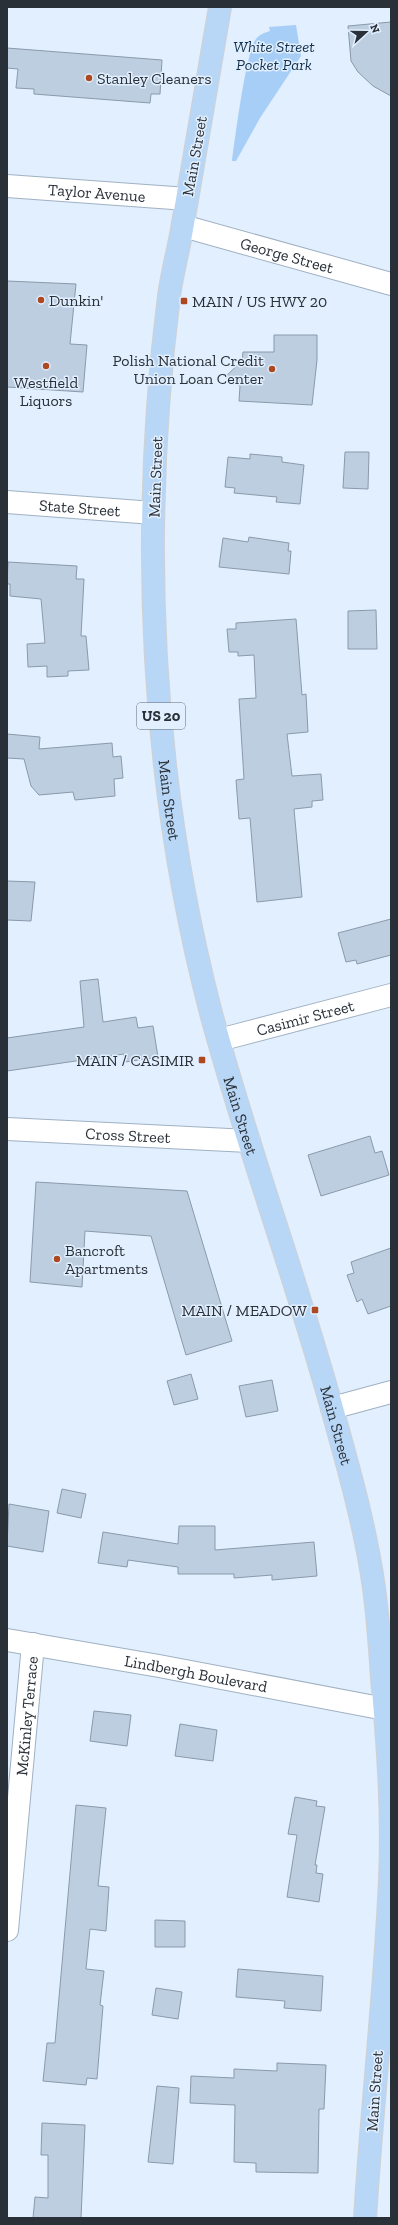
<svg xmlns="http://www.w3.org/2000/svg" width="398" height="2225" viewBox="0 0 398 2225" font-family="'Zilla Slab',serif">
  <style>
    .green { fill: #a7cef7 }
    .building { fill: #bdcee1; stroke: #8a9aac }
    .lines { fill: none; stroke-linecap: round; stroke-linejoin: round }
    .minor-casing { stroke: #a0b1c3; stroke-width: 24 }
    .major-casing { stroke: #d0d1d3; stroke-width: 24 }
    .minor { stroke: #fff; stroke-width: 22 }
    .major { stroke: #b8d6f5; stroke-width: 22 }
    .poi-dot { fill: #ae4820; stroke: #e1effe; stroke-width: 1.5 }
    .labels { text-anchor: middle; stroke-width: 3; stroke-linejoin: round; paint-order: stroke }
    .shield { fill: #e1effe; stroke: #616973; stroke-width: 1 }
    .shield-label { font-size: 15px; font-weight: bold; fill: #2a3038 }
    .park-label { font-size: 16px; font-style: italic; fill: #12304c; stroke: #e1effe }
    .poi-label { font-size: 16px; fill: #2a3038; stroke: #e1effe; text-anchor: start }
    .street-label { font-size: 16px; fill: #2a3038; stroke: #e1effe }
  </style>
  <rect width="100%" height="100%" fill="#e1effe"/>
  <!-- green -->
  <path class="green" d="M 296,25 L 301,56 L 260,118 L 236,161 L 232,161 C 235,140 246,51 256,39 C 260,34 264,33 270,31 L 269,27 Z"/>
  <!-- building -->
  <path class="building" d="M 391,22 L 391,96 L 373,86 L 358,72 L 351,61 L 348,26 Z
    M 7,48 L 162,60 L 160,94 L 151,94 L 150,103 L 34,94 L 34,89 L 16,88 L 18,69 L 7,68 Z
    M 7,281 L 76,284 L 70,344 L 87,345 L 83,392 L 7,387 Z
    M 274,335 L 317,335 L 317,360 L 312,405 L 239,401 L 240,386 L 225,377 L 242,361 L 243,352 L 274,352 Z
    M 345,452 L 369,452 L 368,489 L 343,488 Z
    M 250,454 L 282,457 L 282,462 L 304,465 L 300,504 L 276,502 L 277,497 L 234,493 L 235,488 L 225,487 L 228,457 L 250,459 Z
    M 249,537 L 289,543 L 288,551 L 291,551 L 289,574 L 219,567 L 223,538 L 248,542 Z
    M 8,562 L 77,566 L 76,579 L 84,579 L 81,636 L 86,636 L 89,670 L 68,671 L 68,676 L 47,677 L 47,666 L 28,667 L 27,644 L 45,643 L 41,599 L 10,596 L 10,584 L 7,584 Z
    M 376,610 L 377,649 L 348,649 L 348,611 Z
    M 296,619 L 302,695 L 306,694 L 308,732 L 287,734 L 292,776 L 321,774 L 323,800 L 312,801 L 312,807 L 294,809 L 302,897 L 257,902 L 250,818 L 239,819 L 236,780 L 244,779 L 239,699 L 256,698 L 254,655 L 238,656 L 238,652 L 229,652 L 227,629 L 236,629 L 236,623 Z
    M 7,734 L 40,737 L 39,749 L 112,743 L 113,757 L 121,756 L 123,778 L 114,779 L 115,796 L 75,800 L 73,792 L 39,795 L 31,786 L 24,759 L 7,758 Z
    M 7,881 L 35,882 L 31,921 L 7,920 Z
    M 391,919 L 391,955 L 357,964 L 356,960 L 346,962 L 338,933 Z
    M 98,979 L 103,1022 L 136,1017 L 138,1028 L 153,1026 L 158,1057 L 125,1062 L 124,1054 L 7,1071 L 7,1038 L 84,1027 L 80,981 Z
    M 370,1136 L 375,1153 L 382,1151 L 389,1175 L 321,1196 L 308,1155 Z
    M 36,1182 L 187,1191 L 232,1341 L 186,1355 L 151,1236 L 85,1231 L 82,1287 L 30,1282 Z
    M 391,1248 L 391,1306 L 368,1314 L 362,1299 L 357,1302 L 347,1275 L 354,1273 L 351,1262 Z
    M 191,1374 L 198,1399 L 174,1405 L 167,1381 Z
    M 272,1380 L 278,1411 L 246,1417 L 239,1386 Z
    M 62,1489 L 86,1494 L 81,1518 L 57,1513 Z
    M 9,1504 L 49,1511 L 43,1552 L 7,1546 Z
    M 179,1526 L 215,1526 L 215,1550 L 314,1542 L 317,1576 L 272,1580 L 272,1575 L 234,1578 L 234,1574 L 178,1574 L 178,1567 L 128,1560 L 127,1567 L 98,1563 L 103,1532 L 178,1544 Z
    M 94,1711 L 131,1715 L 127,1746 L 90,1741 Z
    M 180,1724 L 217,1730 L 213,1761 L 175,1756 Z
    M 295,1797 L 317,1801 L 316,1806 L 325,1807 L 315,1865 L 317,1865 L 316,1873 L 323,1874 L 319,1902 L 287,1897 L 297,1835 L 288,1834 Z
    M 76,1805 L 106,1808 L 98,1886 L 109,1887 L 106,1931 L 90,1929 L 86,1969 L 104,1971 L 100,2005 L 103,2006 L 97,2079 L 87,2078 L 86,2085 L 43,2081 L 47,2043 L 55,2043 Z
    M 155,1920 L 185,1921 L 185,1947 L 155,1947 Z
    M 238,1969 L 323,1976 L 321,2011 L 284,2008 L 285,2001 L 236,1997 Z
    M 156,1988 L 182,1992 L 178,2019 L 152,2015 Z
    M 277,2063 L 326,2065 L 324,2109 L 319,2109 L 318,2173 L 256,2172 L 256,2163 L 234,2162 L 235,2105 L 190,2103 L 191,2076 L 234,2078 L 234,2069 L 277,2071 Z
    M 157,2086 L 179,2088 L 173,2164 L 148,2162 Z
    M 42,2123 L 85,2125 L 81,2218 L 33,2218 L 35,2197 L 48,2198 L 48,2155 L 41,2155 Z"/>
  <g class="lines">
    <defs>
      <g id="minor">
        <path id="s1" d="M 7,186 L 187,199"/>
        <path id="s2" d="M 183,226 L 391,284"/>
        <path id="s3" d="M 7,502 L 153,513"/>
        <path id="s4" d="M 219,1040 L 391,995"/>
        <path id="s5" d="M 7,1129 L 249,1141"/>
        <path d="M 332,1408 L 391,1392"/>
        <path id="s6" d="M 7,1640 L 159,1666 L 385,1709"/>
        <path id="s7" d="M 7,1930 L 33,1644"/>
      </g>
      <g id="major">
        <path id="s8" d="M 220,7 C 207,81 195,155 182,229 C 178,252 172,274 169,296 C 139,534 150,780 211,1013 C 248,1151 299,1285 336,1423 C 351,1477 366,1531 374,1588 C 378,1618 380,1647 382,1678 C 388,1745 393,1813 390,1880 C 385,1993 372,2106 365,2218"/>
      </g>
    </defs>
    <!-- minor casing -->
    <use href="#minor" class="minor-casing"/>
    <!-- major casing -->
    <use href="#major" class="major-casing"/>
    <!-- minor -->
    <use href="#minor" class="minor"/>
    <!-- major -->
    <use href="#major" class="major"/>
  </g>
  <!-- markers -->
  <g class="poi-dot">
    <circle cx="89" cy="78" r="4"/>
    <circle cx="41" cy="300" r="4"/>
    <rect x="180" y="297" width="8" height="8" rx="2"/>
    <circle cx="46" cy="366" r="4"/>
    <circle cx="272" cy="369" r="4"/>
    <rect x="198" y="1056" width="8" height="8" rx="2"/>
    <circle cx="57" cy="1259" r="4"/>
    <rect x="311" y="1306" width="8" height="8" rx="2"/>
  </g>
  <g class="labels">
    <!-- shield labels -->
    <rect class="shield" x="137" y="703" width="48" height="26" rx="3"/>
    <g class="shield-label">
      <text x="161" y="721">US 20</text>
    </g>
    <!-- park labels -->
    <g class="park-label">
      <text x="274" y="52">White Street<tspan x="274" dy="18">Pocket Park</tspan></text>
    </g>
    <!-- poi labels -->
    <g class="poi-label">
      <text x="97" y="84">Stanley Cleaners</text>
      <text x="49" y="306">Dunkin'</text>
      <text x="192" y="307">MAIN / US HWY 20</text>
      <text x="264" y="366" text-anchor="end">Polish National Credit<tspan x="264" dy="18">Union Loan Center</tspan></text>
      <text x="46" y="388" text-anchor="middle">Westfield<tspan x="46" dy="18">Liquors</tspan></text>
      <text x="194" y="1066" text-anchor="end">MAIN / CASIMIR</text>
      <text x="65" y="1256">Bancroft<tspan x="65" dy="18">Apartments</tspan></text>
      <text x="307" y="1316" text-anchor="end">MAIN / MEADOW</text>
    </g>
    <!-- street labels -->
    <g class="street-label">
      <text transform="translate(194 156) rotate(-80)" y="6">Main Street</text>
      <text dy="6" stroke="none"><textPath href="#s1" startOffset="90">Taylor Avenue</textPath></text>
      <text dy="6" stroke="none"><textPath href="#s2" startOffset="108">George Street</textPath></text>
      <text transform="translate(155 477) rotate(-88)" y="6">Main Street</text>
      <text dy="6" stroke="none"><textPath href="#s3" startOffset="73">State Street</textPath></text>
      <text dy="6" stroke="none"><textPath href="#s8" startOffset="799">Main Street</textPath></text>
      <text dy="6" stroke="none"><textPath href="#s4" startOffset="89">Casimir Street</textPath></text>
      <text dy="6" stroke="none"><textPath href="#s8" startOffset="1123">Main Street</textPath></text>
      <text dy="6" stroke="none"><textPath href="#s5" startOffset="121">Cross Street</textPath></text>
      <text dy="6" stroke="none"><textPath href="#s8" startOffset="1447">Main Street</textPath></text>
      <text dy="6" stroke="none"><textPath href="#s6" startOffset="192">Lindbergh Boulevard</textPath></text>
      <text dy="6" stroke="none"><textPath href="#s7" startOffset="215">McKinley Terrace</textPath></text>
      <text transform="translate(374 2091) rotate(-86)" y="6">Main Street</text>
    </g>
  </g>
  <!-- border -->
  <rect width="398" height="2225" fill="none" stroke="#2a3038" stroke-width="16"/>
  <!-- north arrow -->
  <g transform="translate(366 32) rotate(69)" stroke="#e1effe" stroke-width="3" paint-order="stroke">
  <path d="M0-3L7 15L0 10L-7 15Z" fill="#2a3038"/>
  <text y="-6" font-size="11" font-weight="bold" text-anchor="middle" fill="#2a3038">N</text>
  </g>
</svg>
